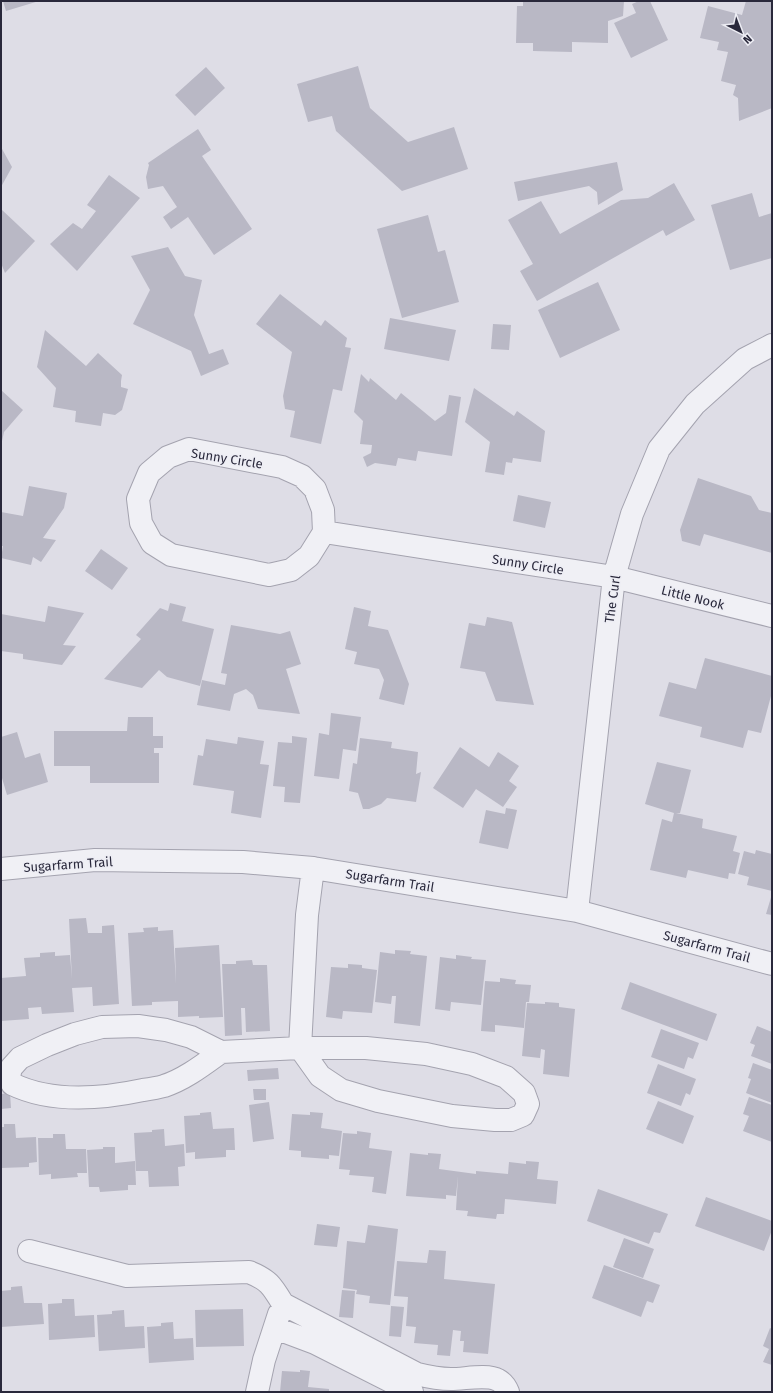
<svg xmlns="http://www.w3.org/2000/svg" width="773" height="1393" viewBox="0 0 773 1393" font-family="'Fira Sans',sans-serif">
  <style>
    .building { fill: #b9b8c5 }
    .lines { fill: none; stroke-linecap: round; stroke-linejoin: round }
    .minor-casing { stroke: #a4a3af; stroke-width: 24 }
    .minor { stroke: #f0f0f5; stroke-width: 22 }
    .labels { text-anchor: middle; stroke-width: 3; stroke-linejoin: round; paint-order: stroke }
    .street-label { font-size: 13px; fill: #29283b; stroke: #ededf4 }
  </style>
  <rect width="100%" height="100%" fill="#dedde6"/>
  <!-- building -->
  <path class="building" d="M 3,1 L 39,1 L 6,11 Z
    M 523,1 L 624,1 L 623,16 L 608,21 L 608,43 L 572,42 L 572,52 L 533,51 L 533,43 L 516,43 L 517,6 L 523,6 Z
    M 639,1 L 650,1 L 668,40 L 631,58 L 614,23 L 636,13 L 632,4 Z
    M 746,1 L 772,1 L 772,108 L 739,121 L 738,98 L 733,95 L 736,85 L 721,81 L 728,52 L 717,50 L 719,42 L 700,38 L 708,6 L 742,15 Z
    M 358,66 L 370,108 L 408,142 L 454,127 L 468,169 L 402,191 L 336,131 L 332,116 L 308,122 L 297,84 Z
    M 206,67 L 225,88 L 195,116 L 175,95 Z
    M 198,129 L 211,150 L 202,156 L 252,229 L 214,255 L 188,217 L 171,229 L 163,217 L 177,207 L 163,186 L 148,189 L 146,177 L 149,165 L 148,163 Z
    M 1,147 L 12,167 L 1,187 Z
    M 617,162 L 623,190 L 598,205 L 597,192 L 589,186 L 518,201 L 514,182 Z
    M 109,175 L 140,198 L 77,271 L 50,244 L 73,223 L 82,229 L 96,211 L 87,205 Z
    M 674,183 L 695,220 L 666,236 L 663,230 L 537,301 L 520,271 L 533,264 L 508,220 L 541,201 L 560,234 L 621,200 L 648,198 Z
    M 752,193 L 759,217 L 772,213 L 772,258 L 730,270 L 711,205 Z
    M 1,209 L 35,241 L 5,273 L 1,263 Z
    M 428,215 L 438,252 L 445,250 L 459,302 L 402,318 L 377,229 Z
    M 168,247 L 185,276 L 202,280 L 194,315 L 209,354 L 223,349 L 229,364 L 201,376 L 191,351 L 133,324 L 150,290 L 131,256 Z
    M 598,282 L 620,330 L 560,358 L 538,310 Z
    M 280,294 L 321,326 L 325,320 L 347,338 L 345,347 L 351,348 L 342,391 L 333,389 L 321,444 L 290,437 L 295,411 L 285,409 L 283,396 L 292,352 L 256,324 Z
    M 390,318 L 456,330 L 449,361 L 384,349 Z
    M 493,324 L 511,325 L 509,350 L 491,349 Z
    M 45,330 L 86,366 L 98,353 L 122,375 L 121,381 L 121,387 L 128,389 L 122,410 L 115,415 L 103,413 L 101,426 L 75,422 L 76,411 L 53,407 L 56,388 L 37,367 Z
    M 361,374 L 369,382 L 370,378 L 396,400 L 401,393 L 435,421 L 446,413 L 449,395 L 461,397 L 452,456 L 418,451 L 416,461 L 398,458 L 396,466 L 375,463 L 367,467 L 363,457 L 371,453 L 372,445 L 360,444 L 363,421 L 354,412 Z
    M 474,388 L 514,416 L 517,411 L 545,431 L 541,462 L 513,458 L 512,463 L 506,462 L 504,475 L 485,472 L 490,442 L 465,422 Z
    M 1,390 L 23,410 L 4,432 L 2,441 Z
    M 698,478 L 751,496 L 759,510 L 772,513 L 772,553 L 704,534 L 700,546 L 682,541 L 680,530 Z
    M 29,486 L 67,493 L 64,508 L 43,538 L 56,540 L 41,562 L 33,557 L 31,565 L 1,558 L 3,546 L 1,546 L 1,512 L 23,516 Z
    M 518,495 L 551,502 L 545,528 L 513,521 Z
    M 101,549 L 128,568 L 112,590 L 85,571 Z
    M 170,603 L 186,607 L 182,621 L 214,629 L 200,686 L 167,677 L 159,670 L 142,688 L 104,679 L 141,639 L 136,635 L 160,608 L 168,611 Z
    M 48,606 L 84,613 L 63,645 L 76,646 L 62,665 L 23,659 L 23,654 L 1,651 L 1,614 L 45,622 Z
    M 354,607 L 371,611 L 368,626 L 388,630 L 409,684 L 404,705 L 379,699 L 384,680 L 379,669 L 354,664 L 357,652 L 345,649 Z
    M 487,617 L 512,622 L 534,705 L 496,701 L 485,672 L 460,668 L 469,623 L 485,626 Z
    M 231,625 L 280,634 L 290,631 L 301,664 L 286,669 L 300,714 L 258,709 L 253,695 L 246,689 L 234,694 L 230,711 L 197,705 L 202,680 L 225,685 L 227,674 L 221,673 Z
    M 705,658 L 772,676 L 772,696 L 771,696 L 761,733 L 748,730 L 743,748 L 700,737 L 702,727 L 659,716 L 669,682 L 696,689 Z
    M 331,713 L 361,717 L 356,751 L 343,749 L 339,779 L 314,776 L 319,733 L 329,735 Z
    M 128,717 L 153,717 L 153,736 L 163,736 L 163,748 L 154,748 L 154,753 L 159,753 L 159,783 L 90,783 L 90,766 L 54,766 L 54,731 L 127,731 Z
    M 17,732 L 25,758 L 40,753 L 48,782 L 7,795 L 2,778 L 1,779 L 1,737 Z
    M 292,736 L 307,738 L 300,803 L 284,802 L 285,787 L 273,786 L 278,742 L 292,743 Z
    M 238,737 L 264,741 L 260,764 L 269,765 L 261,818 L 231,813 L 234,791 L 193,785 L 198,755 L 203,756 L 206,739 L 237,744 Z
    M 360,738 L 392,742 L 391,748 L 418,752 L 416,774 L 421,772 L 416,802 L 387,798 L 381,804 L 369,809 L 363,809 L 358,793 L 349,791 L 353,763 L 357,764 Z
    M 460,747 L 489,767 L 498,752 L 519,766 L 509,781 L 517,787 L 503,807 L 476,789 L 463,808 L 433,788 Z
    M 657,762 L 691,770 L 680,813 L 676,813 L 703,819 L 702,828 L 737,836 L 733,851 L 740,853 L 735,874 L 729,873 L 728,879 L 688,870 L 686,878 L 650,870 L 662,819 L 672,822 L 674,813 L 645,804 Z
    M 506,808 L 517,810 L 508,849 L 479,843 L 486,810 L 505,814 Z
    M 756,850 L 772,854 L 772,891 L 747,885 L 749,877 L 738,874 L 744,851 L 755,854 Z
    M 772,894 L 772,915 L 766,914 Z
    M 86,918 L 88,933 L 102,933 L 102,926 L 114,925 L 119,1004 L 93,1006 L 92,987 L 72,988 L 74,1012 L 42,1014 L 41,1007 L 28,1008 L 29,1019 L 1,1021 L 1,978 L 26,976 L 24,958 L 40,957 L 40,953 L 55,952 L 55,956 L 70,955 L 72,979 L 69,919 Z
    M 158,927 L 158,931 L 173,930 L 176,984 L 175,948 L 219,945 L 223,1017 L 199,1018 L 199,1016 L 178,1017 L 178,1001 L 152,1002 L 152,1005 L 132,1006 L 128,933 L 144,932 L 143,928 Z
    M 395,950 L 411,951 L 410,954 L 427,956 L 420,1026 L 394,1023 L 396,996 L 392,996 L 391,1004 L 375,1002 L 380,952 L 395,954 Z
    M 456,955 L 472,957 L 471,959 L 486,960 L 481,1005 L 451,1002 L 450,1011 L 435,1009 L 440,957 L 456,959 Z
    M 252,960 L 253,965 L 267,965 L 270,1031 L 246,1032 L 245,1008 L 241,1008 L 242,1035 L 225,1036 L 222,964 L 236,964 L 236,961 Z
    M 348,964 L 362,965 L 362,968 L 377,970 L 372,1013 L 343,1011 L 342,1019 L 326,1017 L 331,967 L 348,968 Z
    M 500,978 L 516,980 L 515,984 L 531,985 L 529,1002 L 526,1002 L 524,1028 L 495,1025 L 495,1032 L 481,1031 L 485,981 L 500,982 Z
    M 630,982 L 717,1014 L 707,1041 L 621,1009 Z
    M 545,1002 L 559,1003 L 559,1007 L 575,1009 L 569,1077 L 543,1074 L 545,1050 L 541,1049 L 540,1058 L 522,1056 L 527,1003 L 545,1004 Z
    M 757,1026 L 772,1032 L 772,1064 L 751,1056 L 755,1045 L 750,1043 Z
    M 661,1029 L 699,1043 L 693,1059 L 688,1057 L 684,1069 L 651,1057 Z
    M 753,1063 L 772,1070 L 772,1103 L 746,1093 L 751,1079 L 748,1078 Z
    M 658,1064 L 696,1079 L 690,1095 L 686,1093 L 681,1106 L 647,1093 Z
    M 278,1068 L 279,1079 L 248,1081 L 247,1070 Z
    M 253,1089 L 266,1089 L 266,1100 L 254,1100 Z
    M 10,1093 L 11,1108 L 1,1109 L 1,1094 Z
    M 749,1097 L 772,1105 L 772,1142 L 743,1131 L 749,1116 L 743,1114 Z
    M 658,1101 L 694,1116 L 683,1144 L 646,1129 Z
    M 269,1102 L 274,1139 L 253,1142 L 249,1105 Z
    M 211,1112 L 213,1129 L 234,1128 L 235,1150 L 226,1150 L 226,1157 L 195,1159 L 195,1152 L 186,1153 L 184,1116 L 200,1115 L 200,1113 Z
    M 310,1112 L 323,1113 L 321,1128 L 342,1131 L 339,1156 L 329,1155 L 329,1159 L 301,1157 L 301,1151 L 289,1150 L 292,1114 L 310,1115 Z
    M 4,1124 L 15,1124 L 16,1138 L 36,1137 L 37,1162 L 29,1163 L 29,1167 L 1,1168 L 1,1127 L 4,1127 Z
    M 164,1129 L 165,1146 L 184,1144 L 185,1166 L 178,1167 L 179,1186 L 149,1187 L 148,1171 L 136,1171 L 134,1133 L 152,1132 L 152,1130 Z
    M 357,1131 L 371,1133 L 369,1148 L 392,1151 L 386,1194 L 372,1192 L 374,1177 L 349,1175 L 350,1170 L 339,1169 L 343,1133 L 357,1134 Z
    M 53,1134 L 65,1134 L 66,1149 L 86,1149 L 87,1173 L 77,1173 L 78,1177 L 51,1179 L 51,1174 L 39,1175 L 38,1138 L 53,1138 Z
    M 103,1147 L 115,1147 L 115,1163 L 135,1161 L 136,1185 L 128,1185 L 128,1190 L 100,1192 L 99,1187 L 89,1187 L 87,1150 L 103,1149 Z
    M 410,1153 L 428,1155 L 428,1153 L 441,1154 L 439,1169 L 476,1174 L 476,1171 L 508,1174 L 509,1162 L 526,1164 L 526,1161 L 539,1162 L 537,1179 L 558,1181 L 556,1204 L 505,1199 L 504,1214 L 497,1214 L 496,1219 L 467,1216 L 468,1211 L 456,1210 L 458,1176 L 456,1196 L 446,1195 L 446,1199 L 406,1196 Z
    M 598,1189 L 668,1214 L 660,1233 L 654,1232 L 649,1244 L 587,1221 Z
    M 706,1197 L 772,1221 L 772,1230 L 764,1251 L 695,1226 Z
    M 317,1224 L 340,1227 L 337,1247 L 314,1245 Z
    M 368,1225 L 398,1229 L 390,1305 L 369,1303 L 370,1296 L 356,1294 L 357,1290 L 343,1288 L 347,1241 L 365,1243 Z
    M 624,1238 L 654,1249 L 643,1278 L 613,1267 Z
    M 429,1250 L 446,1251 L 444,1279 L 495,1284 L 488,1354 L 463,1352 L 464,1341 L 460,1341 L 461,1331 L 453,1330 L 450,1356 L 437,1355 L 438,1345 L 414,1343 L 416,1327 L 406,1326 L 408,1297 L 394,1296 L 397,1261 L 427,1263 Z
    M 604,1265 L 660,1285 L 653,1303 L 647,1301 L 641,1317 L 592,1298 Z
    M 22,1286 L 24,1303 L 42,1303 L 44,1324 L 1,1327 L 1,1291 L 11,1290 L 11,1287 Z
    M 342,1290 L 355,1291 L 353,1318 L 339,1317 Z
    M 62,1299 L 74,1299 L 75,1316 L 94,1315 L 95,1337 L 49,1340 L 48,1304 L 62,1303 Z
    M 391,1306 L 404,1307 L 401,1337 L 389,1336 Z
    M 243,1309 L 244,1346 L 196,1347 L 195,1310 Z
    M 124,1310 L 125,1327 L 144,1326 L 145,1348 L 99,1351 L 97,1315 L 112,1314 L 112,1311 Z
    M 173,1322 L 174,1339 L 193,1338 L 194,1360 L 149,1363 L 147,1327 L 161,1326 L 161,1323 Z
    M 770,1328 L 772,1329 L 772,1365 L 763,1362 L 769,1349 L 763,1346 Z
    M 300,1370 L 310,1371 L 308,1387 L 329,1389 L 329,1392 L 280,1392 L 282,1371 L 300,1372 Z"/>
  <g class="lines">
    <defs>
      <path id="minor" d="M 189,449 L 282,467 L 302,476 L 315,489 L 323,510 L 324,532 L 309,556 L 291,570 L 269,575 L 171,555 L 152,543 L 141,523 L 138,499 L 149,473 L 168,457 Z
        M 324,532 L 614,577 L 772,616
        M 1,869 L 95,860 L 243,862 L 313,868 L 577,911 L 772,964
        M 577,911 L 614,577 L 632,514 L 659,449 L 695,404 L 745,359 L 772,345
        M 221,1052 C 203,1065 185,1079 164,1086 C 157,1088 150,1089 143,1090 C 101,1099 51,1103 12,1084 L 9,1076 L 11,1068 L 20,1058 L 47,1045 L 75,1034 L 102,1027 L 138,1026 L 166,1030 L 191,1037 L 221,1052 L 300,1048 L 366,1048 L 426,1054 L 472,1064 L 506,1077 L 524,1093 L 528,1104 L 523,1115 L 511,1120 L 495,1120 L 452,1116 L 378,1101 L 341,1090 L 320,1076 L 300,1048 L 307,915 L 313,868
        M 29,1251 L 127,1276 L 249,1272 C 269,1280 272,1286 283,1304 L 417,1374 C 429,1377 439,1379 451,1379 C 465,1379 487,1374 498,1380 C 504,1383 506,1387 508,1392
        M 275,1328 L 315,1343 L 412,1392
        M 257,1392 L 264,1360 L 279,1314"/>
    </defs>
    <!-- minor casing -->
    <use href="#minor" class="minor-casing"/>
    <!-- minor -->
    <use href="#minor" class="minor"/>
  </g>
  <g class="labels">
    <!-- street labels -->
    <g class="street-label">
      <text transform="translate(227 458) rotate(9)" y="5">Sunny Circle</text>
      <text transform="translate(528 564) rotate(9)" y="5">Sunny Circle</text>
      <text transform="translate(693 597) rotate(14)" y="5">Little Nook</text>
      <text transform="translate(612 599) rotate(-82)" y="5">The Curl</text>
      <text transform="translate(68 864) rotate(-4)" y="5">Sugarfarm Trail</text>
      <text transform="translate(390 880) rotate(9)" y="5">Sugarfarm Trail</text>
      <text transform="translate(707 946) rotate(15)" y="5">Sugarfarm Trail</text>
    </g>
  </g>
  <!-- border -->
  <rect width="773" height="1393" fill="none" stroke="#29283b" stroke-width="4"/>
  <!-- north arrow -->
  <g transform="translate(741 32) rotate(138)" stroke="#ededf4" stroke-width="3" paint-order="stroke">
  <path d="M0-3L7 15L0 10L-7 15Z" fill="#29283b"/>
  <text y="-6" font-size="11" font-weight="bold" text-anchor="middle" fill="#29283b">N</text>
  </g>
</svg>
